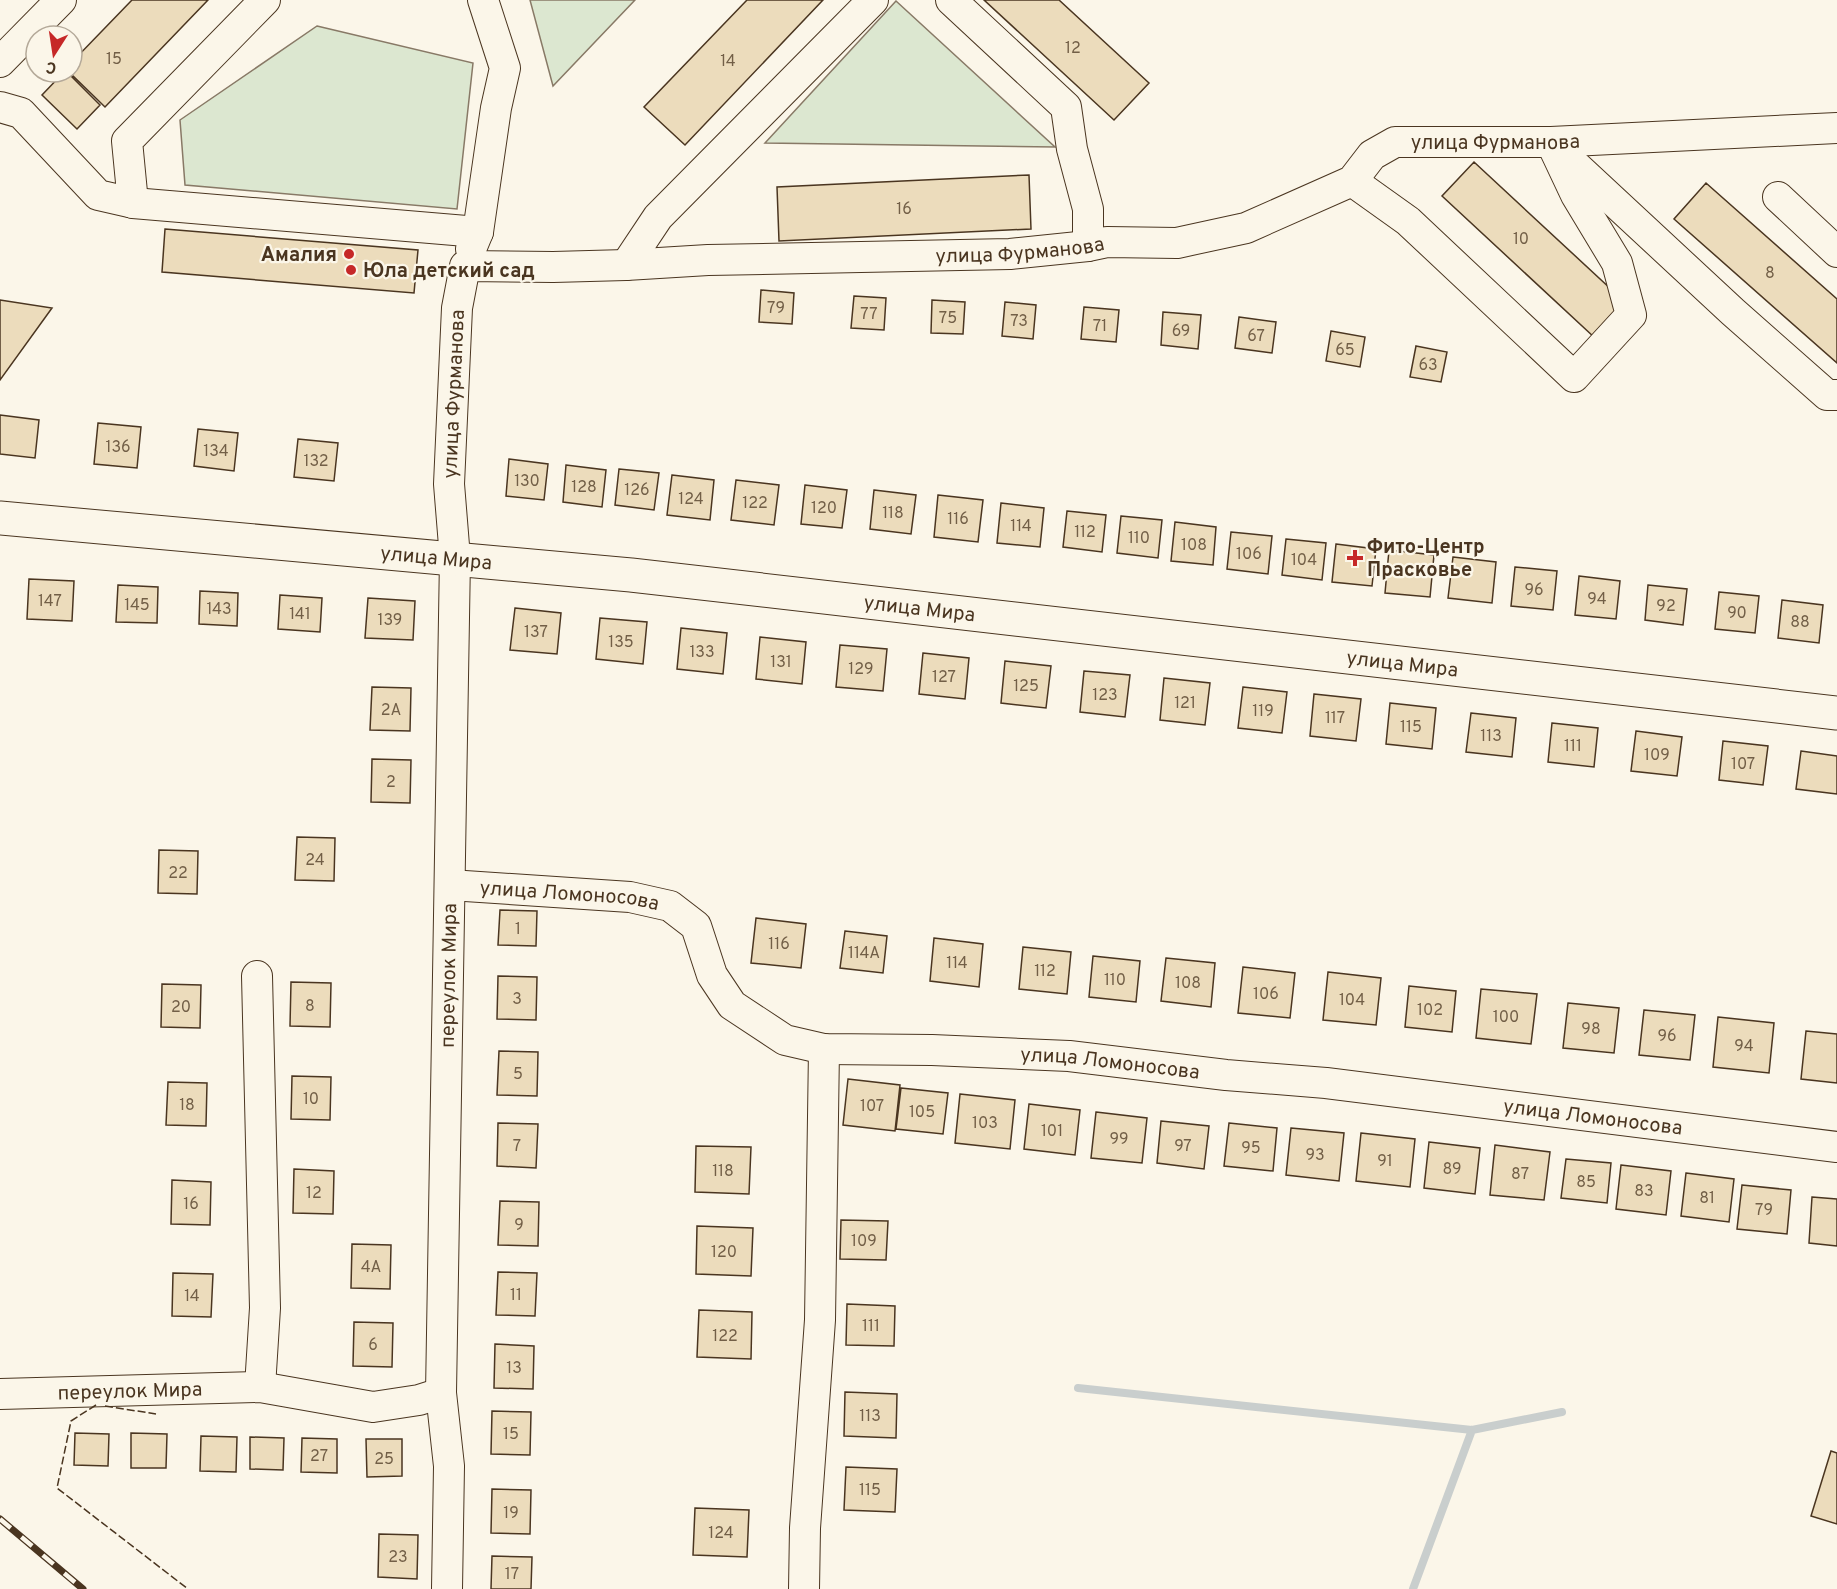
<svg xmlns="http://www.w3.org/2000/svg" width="1837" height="1589" viewBox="0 0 1837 1589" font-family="Overpass,sans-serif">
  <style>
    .green { fill: #dce7d0; stroke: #887966; stroke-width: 1.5 }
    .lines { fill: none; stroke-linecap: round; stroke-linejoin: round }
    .stream { stroke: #c9cecd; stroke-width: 8 }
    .building { fill: #ecdcbc; stroke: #4a3520; stroke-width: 1.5 }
    .minor-casing { stroke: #4a3520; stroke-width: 32 }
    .major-casing { stroke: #4a3520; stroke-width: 35 }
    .minor { stroke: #fbf6e9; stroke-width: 30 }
    .major { stroke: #fbf6e9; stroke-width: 33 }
    .rail-casing { stroke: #4a3520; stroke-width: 7 }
    .rail { stroke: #fbf6e9; stroke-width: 4.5; stroke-dasharray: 14; stroke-linecap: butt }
    .fence { stroke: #4a3520; stroke-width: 1.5; stroke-dasharray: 8 3; stroke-linecap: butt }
    .poi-dot { fill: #c62828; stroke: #fbf6e9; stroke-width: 2 }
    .labels { text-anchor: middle; stroke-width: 4.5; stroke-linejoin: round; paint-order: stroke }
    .number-label { font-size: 16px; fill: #725f47 }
    .street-label { font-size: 20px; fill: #4a3520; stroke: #fbf6e9 }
    .poi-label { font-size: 20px; font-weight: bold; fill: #4a3520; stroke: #fbf6e9; text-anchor: start }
  </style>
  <rect width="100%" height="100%" fill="#fbf6e9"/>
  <!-- green -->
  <path class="green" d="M 530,0 L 635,0 L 553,86 Z
    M 896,1 L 1055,147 L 765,143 Z
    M 317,26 L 473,63 L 457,209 L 185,185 L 180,120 Z"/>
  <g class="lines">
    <!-- stream -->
    <path class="stream" d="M 1078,1388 L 1472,1430 L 1562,1412
      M 1413,1589 L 1472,1430"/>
  </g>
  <!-- building -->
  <path class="building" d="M 132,0 L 208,0 L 105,107 L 69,72 L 72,72 L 72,62 Z
    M 747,0 L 823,0 L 685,145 L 644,107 Z
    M 984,0 L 1059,0 L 1149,83 L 1114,120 Z
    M 64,72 L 67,72 L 100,105 L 77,129 L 42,95 Z
    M 1474,162 L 1627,304 L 1595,338 L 1442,196 Z
    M 1029,175 L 1031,229 L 779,241 L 777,187 Z
    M 1706,183 L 1837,299 L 1837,363 L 1674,219 Z
    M 165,229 L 418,250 L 414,293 L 162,272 Z
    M 761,290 L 794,293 L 792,324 L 759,322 Z
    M 854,296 L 886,298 L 884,330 L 851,328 Z
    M 0,300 L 52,308 L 0,380 Z
    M 932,300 L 965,302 L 963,334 L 931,333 Z
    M 1005,302 L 1036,305 L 1033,339 L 1002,336 Z
    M 1084,307 L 1119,310 L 1116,342 L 1081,339 Z
    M 1163,312 L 1201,315 L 1198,349 L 1161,345 Z
    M 1239,317 L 1276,322 L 1272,353 L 1235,348 Z
    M 1331,331 L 1365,337 L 1360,367 L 1326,361 Z
    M 1416,346 L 1447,352 L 1441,382 L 1410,377 Z
    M 0,415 L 39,420 L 35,458 L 0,454 Z
    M 98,423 L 141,427 L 137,468 L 94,464 Z
    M 198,429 L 238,433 L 234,471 L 194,466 Z
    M 298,439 L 338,443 L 334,481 L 294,477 Z
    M 509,459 L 548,464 L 544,500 L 506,496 Z
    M 566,465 L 606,470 L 602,507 L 563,502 Z
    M 619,469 L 659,473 L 654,510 L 615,505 Z
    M 672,475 L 714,480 L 710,520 L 667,515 Z
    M 736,480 L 779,485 L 774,525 L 731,520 Z
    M 805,485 L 847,490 L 842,528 L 801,524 Z
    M 874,490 L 916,495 L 911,534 L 870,529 Z
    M 938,495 L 983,500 L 978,542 L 934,537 Z
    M 1001,503 L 1044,508 L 1040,547 L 997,543 Z
    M 1067,511 L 1106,515 L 1102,552 L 1063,547 Z
    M 1121,516 L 1162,520 L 1158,558 L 1117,553 Z
    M 1175,522 L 1216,527 L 1213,565 L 1171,561 Z
    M 1231,532 L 1272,536 L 1268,574 L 1227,569 Z
    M 1286,539 L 1326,543 L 1322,580 L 1282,575 Z
    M 1336,544 L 1376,549 L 1372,586 L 1332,582 Z
    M 1389,550 L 1434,555 L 1430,597 L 1385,593 Z
    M 1453,557 L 1496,562 L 1492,603 L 1448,598 Z
    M 1515,567 L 1557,571 L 1553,610 L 1511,606 Z
    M 1579,576 L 1620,581 L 1616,619 L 1575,615 Z
    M 29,579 L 74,581 L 72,621 L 27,619 Z
    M 118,585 L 158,587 L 157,623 L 116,622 Z
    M 1648,585 L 1687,589 L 1683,625 L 1645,620 Z
    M 200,591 L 238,593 L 237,626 L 199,624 Z
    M 1719,592 L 1759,596 L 1755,633 L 1715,629 Z
    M 280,595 L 322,598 L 320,632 L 278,629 Z
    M 368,598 L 415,601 L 413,640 L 365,638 Z
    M 1782,600 L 1823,605 L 1819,643 L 1778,638 Z
    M 515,608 L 561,613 L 557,654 L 510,650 Z
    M 600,618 L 647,622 L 643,664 L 596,659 Z
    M 681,628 L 727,633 L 723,674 L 677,669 Z
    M 760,637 L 806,642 L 802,684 L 756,679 Z
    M 840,645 L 887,649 L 883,691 L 836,687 Z
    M 923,653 L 969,658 L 965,699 L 919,694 Z
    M 1005,661 L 1051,666 L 1046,708 L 1001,703 Z
    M 1084,671 L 1130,675 L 1125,717 L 1080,712 Z
    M 1164,678 L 1210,683 L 1205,725 L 1160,720 Z
    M 372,687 L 411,688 L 410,731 L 370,730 Z
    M 1243,687 L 1287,692 L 1282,733 L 1238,728 Z
    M 1314,694 L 1361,699 L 1356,741 L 1310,736 Z
    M 1390,703 L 1436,708 L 1432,749 L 1386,744 Z
    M 1471,713 L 1516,718 L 1512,757 L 1466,752 Z
    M 1552,723 L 1598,728 L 1594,767 L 1548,762 Z
    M 1636,731 L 1682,737 L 1677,776 L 1631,771 Z
    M 1723,741 L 1768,746 L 1763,785 L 1719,780 Z
    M 1801,751 L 1837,756 L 1837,794 L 1796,789 Z
    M 372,759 L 411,760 L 410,803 L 371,802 Z
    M 297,837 L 335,838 L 334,881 L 295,880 Z
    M 159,850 L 198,851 L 197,894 L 158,893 Z
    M 500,910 L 537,911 L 536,946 L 498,945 Z
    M 756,918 L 806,924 L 801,968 L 751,963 Z
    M 845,931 L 887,936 L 883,973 L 840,968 Z
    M 934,938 L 983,944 L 979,987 L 930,981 Z
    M 1023,947 L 1071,952 L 1067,994 L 1019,989 Z
    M 1093,956 L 1140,961 L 1136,1002 L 1089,997 Z
    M 1166,958 L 1215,963 L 1211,1007 L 1161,1001 Z
    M 1243,967 L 1295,973 L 1290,1018 L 1238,1013 Z
    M 1328,972 L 1381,978 L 1376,1025 L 1323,1020 Z
    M 498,976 L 537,977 L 536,1020 L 497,1019 Z
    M 291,982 L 331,983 L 330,1027 L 290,1026 Z
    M 162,984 L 201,985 L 200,1028 L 161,1027 Z
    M 1409,986 L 1456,991 L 1452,1032 L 1405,1027 Z
    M 1481,989 L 1537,994 L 1531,1044 L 1476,1038 Z
    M 1568,1003 L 1619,1008 L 1614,1053 L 1563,1048 Z
    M 1644,1010 L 1695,1015 L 1690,1060 L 1639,1055 Z
    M 1718,1017 L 1774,1023 L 1769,1073 L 1713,1067 Z
    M 1806,1031 L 1837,1034 L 1837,1083 L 1801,1079 Z
    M 499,1051 L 538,1052 L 537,1096 L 497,1095 Z
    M 292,1076 L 331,1077 L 330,1120 L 291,1119 Z
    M 848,1079 L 900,1085 L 895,1131 L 843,1125 Z
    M 168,1082 L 207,1083 L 206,1126 L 166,1125 Z
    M 901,1088 L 948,1093 L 943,1134 L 896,1129 Z
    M 960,1094 L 1015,1100 L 1010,1149 L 955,1143 Z
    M 1029,1104 L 1080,1110 L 1075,1155 L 1024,1149 Z
    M 1096,1112 L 1147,1118 L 1142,1163 L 1091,1158 Z
    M 1161,1121 L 1209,1126 L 1204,1169 L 1157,1163 Z
    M 498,1123 L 538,1124 L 536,1168 L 497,1166 Z
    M 1229,1123 L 1277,1128 L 1273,1171 L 1224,1166 Z
    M 1291,1128 L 1344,1133 L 1339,1181 L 1286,1175 Z
    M 1361,1133 L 1415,1139 L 1410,1187 L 1356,1181 Z
    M 1429,1142 L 1480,1148 L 1475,1194 L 1424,1188 Z
    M 1495,1145 L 1550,1152 L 1544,1200 L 1490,1195 Z
    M 696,1146 L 751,1147 L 749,1194 L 695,1192 Z
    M 1566,1159 L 1611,1163 L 1607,1203 L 1561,1198 Z
    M 1621,1165 L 1671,1171 L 1666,1215 L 1616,1209 Z
    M 294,1169 L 334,1171 L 333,1214 L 293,1213 Z
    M 1686,1173 L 1734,1179 L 1729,1222 L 1681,1216 Z
    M 172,1180 L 211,1182 L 210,1225 L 171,1224 Z
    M 1742,1185 L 1791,1190 L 1787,1234 L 1737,1229 Z
    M 1812,1197 L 1837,1199 L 1837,1246 L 1809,1243 Z
    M 500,1201 L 539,1202 L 538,1246 L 498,1245 Z
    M 841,1220 L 888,1221 L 886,1260 L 840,1259 Z
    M 697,1226 L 753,1228 L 751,1276 L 696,1274 Z
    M 352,1244 L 391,1245 L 390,1289 L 351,1288 Z
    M 498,1272 L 537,1273 L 535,1316 L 496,1315 Z
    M 173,1273 L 213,1274 L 211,1317 L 172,1316 Z
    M 847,1304 L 895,1306 L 894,1346 L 846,1345 Z
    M 699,1310 L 752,1312 L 751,1359 L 697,1357 Z
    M 354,1322 L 393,1323 L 392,1367 L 353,1366 Z
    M 495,1344 L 534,1346 L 533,1389 L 494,1388 Z
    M 845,1392 L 897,1394 L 896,1438 L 844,1436 Z
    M 492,1411 L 531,1412 L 530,1455 L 491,1454 Z
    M 75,1433 L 109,1434 L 108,1466 L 74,1465 Z
    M 131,1433 L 167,1434 L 166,1468 L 131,1468 Z
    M 201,1436 L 237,1437 L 236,1472 L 200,1471 Z
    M 250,1437 L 284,1438 L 283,1470 L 250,1469 Z
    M 302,1438 L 337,1439 L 337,1473 L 301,1472 Z
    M 366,1439 L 402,1439 L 402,1476 L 367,1477 Z
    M 1831,1451 L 1837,1453 L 1837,1524 L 1811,1516 Z
    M 846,1467 L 897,1469 L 895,1512 L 844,1510 Z
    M 492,1489 L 531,1490 L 530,1534 L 491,1533 Z
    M 695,1508 L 749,1510 L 747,1557 L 693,1555 Z
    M 379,1534 L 418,1535 L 417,1579 L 378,1577 Z
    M 492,1556 L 532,1557 L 531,1589 L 491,1589 Z"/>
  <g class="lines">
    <defs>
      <g id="minor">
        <path d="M 951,0 L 1066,107 L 1072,149 L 1088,209 L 1088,246"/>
        <path d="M 0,62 L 61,0"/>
        <path d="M 0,107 L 21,113 L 98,195 L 133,203 L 127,141 L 265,0"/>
        <path d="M 1564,155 L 1733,312 L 1827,395 L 1837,395"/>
        <path d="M 1352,181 L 1408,221 L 1574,377 L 1631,315 L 1617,263 L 1576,195 L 1551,142"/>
        <path d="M 1778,197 L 1837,252"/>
        <path d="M 133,203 L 478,232"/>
        <path d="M 471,249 L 478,232 L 496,108 L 505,68 L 483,0"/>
        <path d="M 626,265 L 658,217 L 873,0"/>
        <path id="s1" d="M 450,885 L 630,897 L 670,906 L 696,926 L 712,975 L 732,1005 L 785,1040 L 824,1049 L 932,1050 L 1069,1056 L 1226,1075 L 1326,1083 L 1837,1147"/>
        <path d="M 257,976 L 265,1308 L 260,1387"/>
        <path id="s2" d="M 0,1394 L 260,1387 L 373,1407 L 419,1400 L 441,1393"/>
        <path id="s3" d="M 447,1589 L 449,1466 L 441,1393 L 455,558 L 449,484 L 457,308 L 465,266 L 553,267 L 626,265 L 708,260 L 1010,254 L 1088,246 L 1107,242 L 1177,243 L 1246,228 L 1352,181 L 1372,155 L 1395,142 L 1551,142 L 1837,128"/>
        <path d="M 804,1589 L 805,1528 L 820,1320 L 824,1049"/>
      </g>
      <g id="major">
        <path id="s4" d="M 0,518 L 631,575 L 1837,713"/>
      </g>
    </defs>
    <!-- minor casing -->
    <use href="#minor" class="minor-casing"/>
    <!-- major casing -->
    <use href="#major" class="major-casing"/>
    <!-- minor -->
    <use href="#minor" class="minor"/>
    <!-- major -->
    <use href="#major" class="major"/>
    <defs>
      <path id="rail" d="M 0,1519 L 83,1589"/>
    </defs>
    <!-- rail casing -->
    <use href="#rail" class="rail-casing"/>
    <!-- rail -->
    <use href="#rail" class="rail"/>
    <!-- fence -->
    <path class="fence" d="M 96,1405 L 71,1421 L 57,1488 L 188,1589
      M 105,1406 L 156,1414"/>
  </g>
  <!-- markers -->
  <g class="poi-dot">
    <circle cx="349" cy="254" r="6"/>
    <circle cx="351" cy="270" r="6"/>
    <path d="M1352 549h6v6h6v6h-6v6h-6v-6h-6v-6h6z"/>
  </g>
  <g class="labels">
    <!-- number labels -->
    <g class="number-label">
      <text x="1073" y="53">12</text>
      <text x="114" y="64">15</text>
      <text x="728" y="66">14</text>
      <text x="904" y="214">16</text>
      <text x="1521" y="244">10</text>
      <text x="1770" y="278">8</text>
      <text x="776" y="313">79</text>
      <text x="869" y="319">77</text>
      <text x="948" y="323">75</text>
      <text x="1019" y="326">73</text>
      <text x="1100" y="331">71</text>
      <text x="1181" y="336">69</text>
      <text x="1256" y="341">67</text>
      <text x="1345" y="355">65</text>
      <text x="1428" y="370">63</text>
      <text x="118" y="452">136</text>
      <text x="216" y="456">134</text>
      <text x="316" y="466">132</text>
      <text x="527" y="486">130</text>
      <text x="584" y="492">128</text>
      <text x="637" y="495">126</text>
      <text x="691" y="504">124</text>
      <text x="755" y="508">122</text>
      <text x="824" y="513">120</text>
      <text x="893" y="518">118</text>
      <text x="958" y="524">116</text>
      <text x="1021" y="531">114</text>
      <text x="1085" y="537">112</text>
      <text x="1139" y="543">110</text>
      <text x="1194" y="550">108</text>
      <text x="1249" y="559">106</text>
      <text x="1304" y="565">104</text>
      <text x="1534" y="595">96</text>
      <text x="1597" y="604">94</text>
      <text x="50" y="606">147</text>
      <text x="137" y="610">145</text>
      <text x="1666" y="611">92</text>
      <text x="219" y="614">143</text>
      <text x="1737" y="618">90</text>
      <text x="300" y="619">141</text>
      <text x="390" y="625">139</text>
      <text x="1800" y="627">88</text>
      <text x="536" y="637">137</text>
      <text x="621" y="647">135</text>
      <text x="702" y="657">133</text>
      <text x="781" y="667">131</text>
      <text x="861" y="674">129</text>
      <text x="944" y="682">127</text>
      <text x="1026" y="691">125</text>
      <text x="1105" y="700">123</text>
      <text x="1185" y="708">121</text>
      <text x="391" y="715">2А</text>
      <text x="1263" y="716">119</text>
      <text x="1335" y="723">117</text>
      <text x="1411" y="732">115</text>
      <text x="1491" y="741">113</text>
      <text x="1573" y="751">111</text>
      <text x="1657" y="760">109</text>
      <text x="1743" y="769">107</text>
      <text x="391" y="787">2</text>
      <text x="315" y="865">24</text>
      <text x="178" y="878">22</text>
      <text x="518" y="934">1</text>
      <text x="779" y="949">116</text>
      <text x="864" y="958">114А</text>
      <text x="957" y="968">114</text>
      <text x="1045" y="976">112</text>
      <text x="1115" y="985">110</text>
      <text x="1188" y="988">108</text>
      <text x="1266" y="999">106</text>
      <text x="517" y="1004">3</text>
      <text x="1352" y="1005">104</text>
      <text x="310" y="1011">8</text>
      <text x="181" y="1012">20</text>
      <text x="1430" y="1015">102</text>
      <text x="1506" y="1022">100</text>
      <text x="1591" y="1034">98</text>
      <text x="1667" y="1041">96</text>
      <text x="1744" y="1051">94</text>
      <text x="518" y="1079">5</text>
      <text x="311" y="1104">10</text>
      <text x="187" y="1110">18</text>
      <text x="872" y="1111">107</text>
      <text x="922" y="1117">105</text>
      <text x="985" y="1128">103</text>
      <text x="1052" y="1136">101</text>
      <text x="1119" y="1144">99</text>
      <text x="517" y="1151">7</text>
      <text x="1183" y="1151">97</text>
      <text x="1251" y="1153">95</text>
      <text x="1315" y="1160">93</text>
      <text x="1385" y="1166">91</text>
      <text x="1452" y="1174">89</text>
      <text x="723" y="1176">118</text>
      <text x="1520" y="1179">87</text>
      <text x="1586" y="1187">85</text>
      <text x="1644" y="1196">83</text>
      <text x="314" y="1198">12</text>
      <text x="1707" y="1203">81</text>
      <text x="191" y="1209">16</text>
      <text x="1764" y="1215">79</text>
      <text x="519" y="1230">9</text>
      <text x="864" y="1246">109</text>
      <text x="724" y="1257">120</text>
      <text x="371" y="1272">4А</text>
      <text x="516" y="1300">11</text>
      <text x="192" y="1301">14</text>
      <text x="871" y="1331">111</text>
      <text x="725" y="1341">122</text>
      <text x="373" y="1350">6</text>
      <text x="514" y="1373">13</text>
      <text x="870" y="1421">113</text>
      <text x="511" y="1439">15</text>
      <text x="319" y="1461">27</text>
      <text x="384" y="1464">25</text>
      <text x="870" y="1495">115</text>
      <text x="511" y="1518">19</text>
      <text x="721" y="1538">124</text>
      <text x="398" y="1562">23</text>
      <text x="512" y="1579">17</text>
    </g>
    <!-- street labels -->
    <g class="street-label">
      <text dy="7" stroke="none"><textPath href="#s3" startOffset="2384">улица Фурманова</textPath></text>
      <text dy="7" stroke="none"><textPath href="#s3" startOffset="1880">улица Фурманова</textPath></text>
      <text dy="7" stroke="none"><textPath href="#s3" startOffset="1196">улица Фурманова</textPath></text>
      <text dy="7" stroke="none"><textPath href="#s4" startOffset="438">улица Мира</textPath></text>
      <text dy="7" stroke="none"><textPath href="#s4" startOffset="924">улица Мира</textPath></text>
      <text dy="7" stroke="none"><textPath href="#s4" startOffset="1410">улица Мира</textPath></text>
      <text dy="7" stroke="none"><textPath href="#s1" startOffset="120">улица Ломоносова</textPath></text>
      <text dy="7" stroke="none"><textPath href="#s3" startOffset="614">переулок Мира</textPath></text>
      <text dy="7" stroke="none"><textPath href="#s1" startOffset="732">улица Ломоносова</textPath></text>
      <text dy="7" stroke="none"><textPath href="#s1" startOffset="1218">улица Ломоносова</textPath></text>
      <text dy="7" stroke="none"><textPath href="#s2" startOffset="130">переулок Мира</textPath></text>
    </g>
    <!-- poi labels -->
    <g class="poi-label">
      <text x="337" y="261" text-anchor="end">Амалия</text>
      <text x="363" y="277">Юла детский сад</text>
      <text x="1367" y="553">Фито-Центр<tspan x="1367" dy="23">Прасковье</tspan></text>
    </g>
  </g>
  <!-- north arrow -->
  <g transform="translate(54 54) rotate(192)"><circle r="28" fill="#fbf6e9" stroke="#b4a999" stroke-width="1.5"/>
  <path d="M0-4.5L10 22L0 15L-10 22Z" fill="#c62828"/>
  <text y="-9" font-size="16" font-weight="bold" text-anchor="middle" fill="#4a3520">С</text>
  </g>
</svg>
